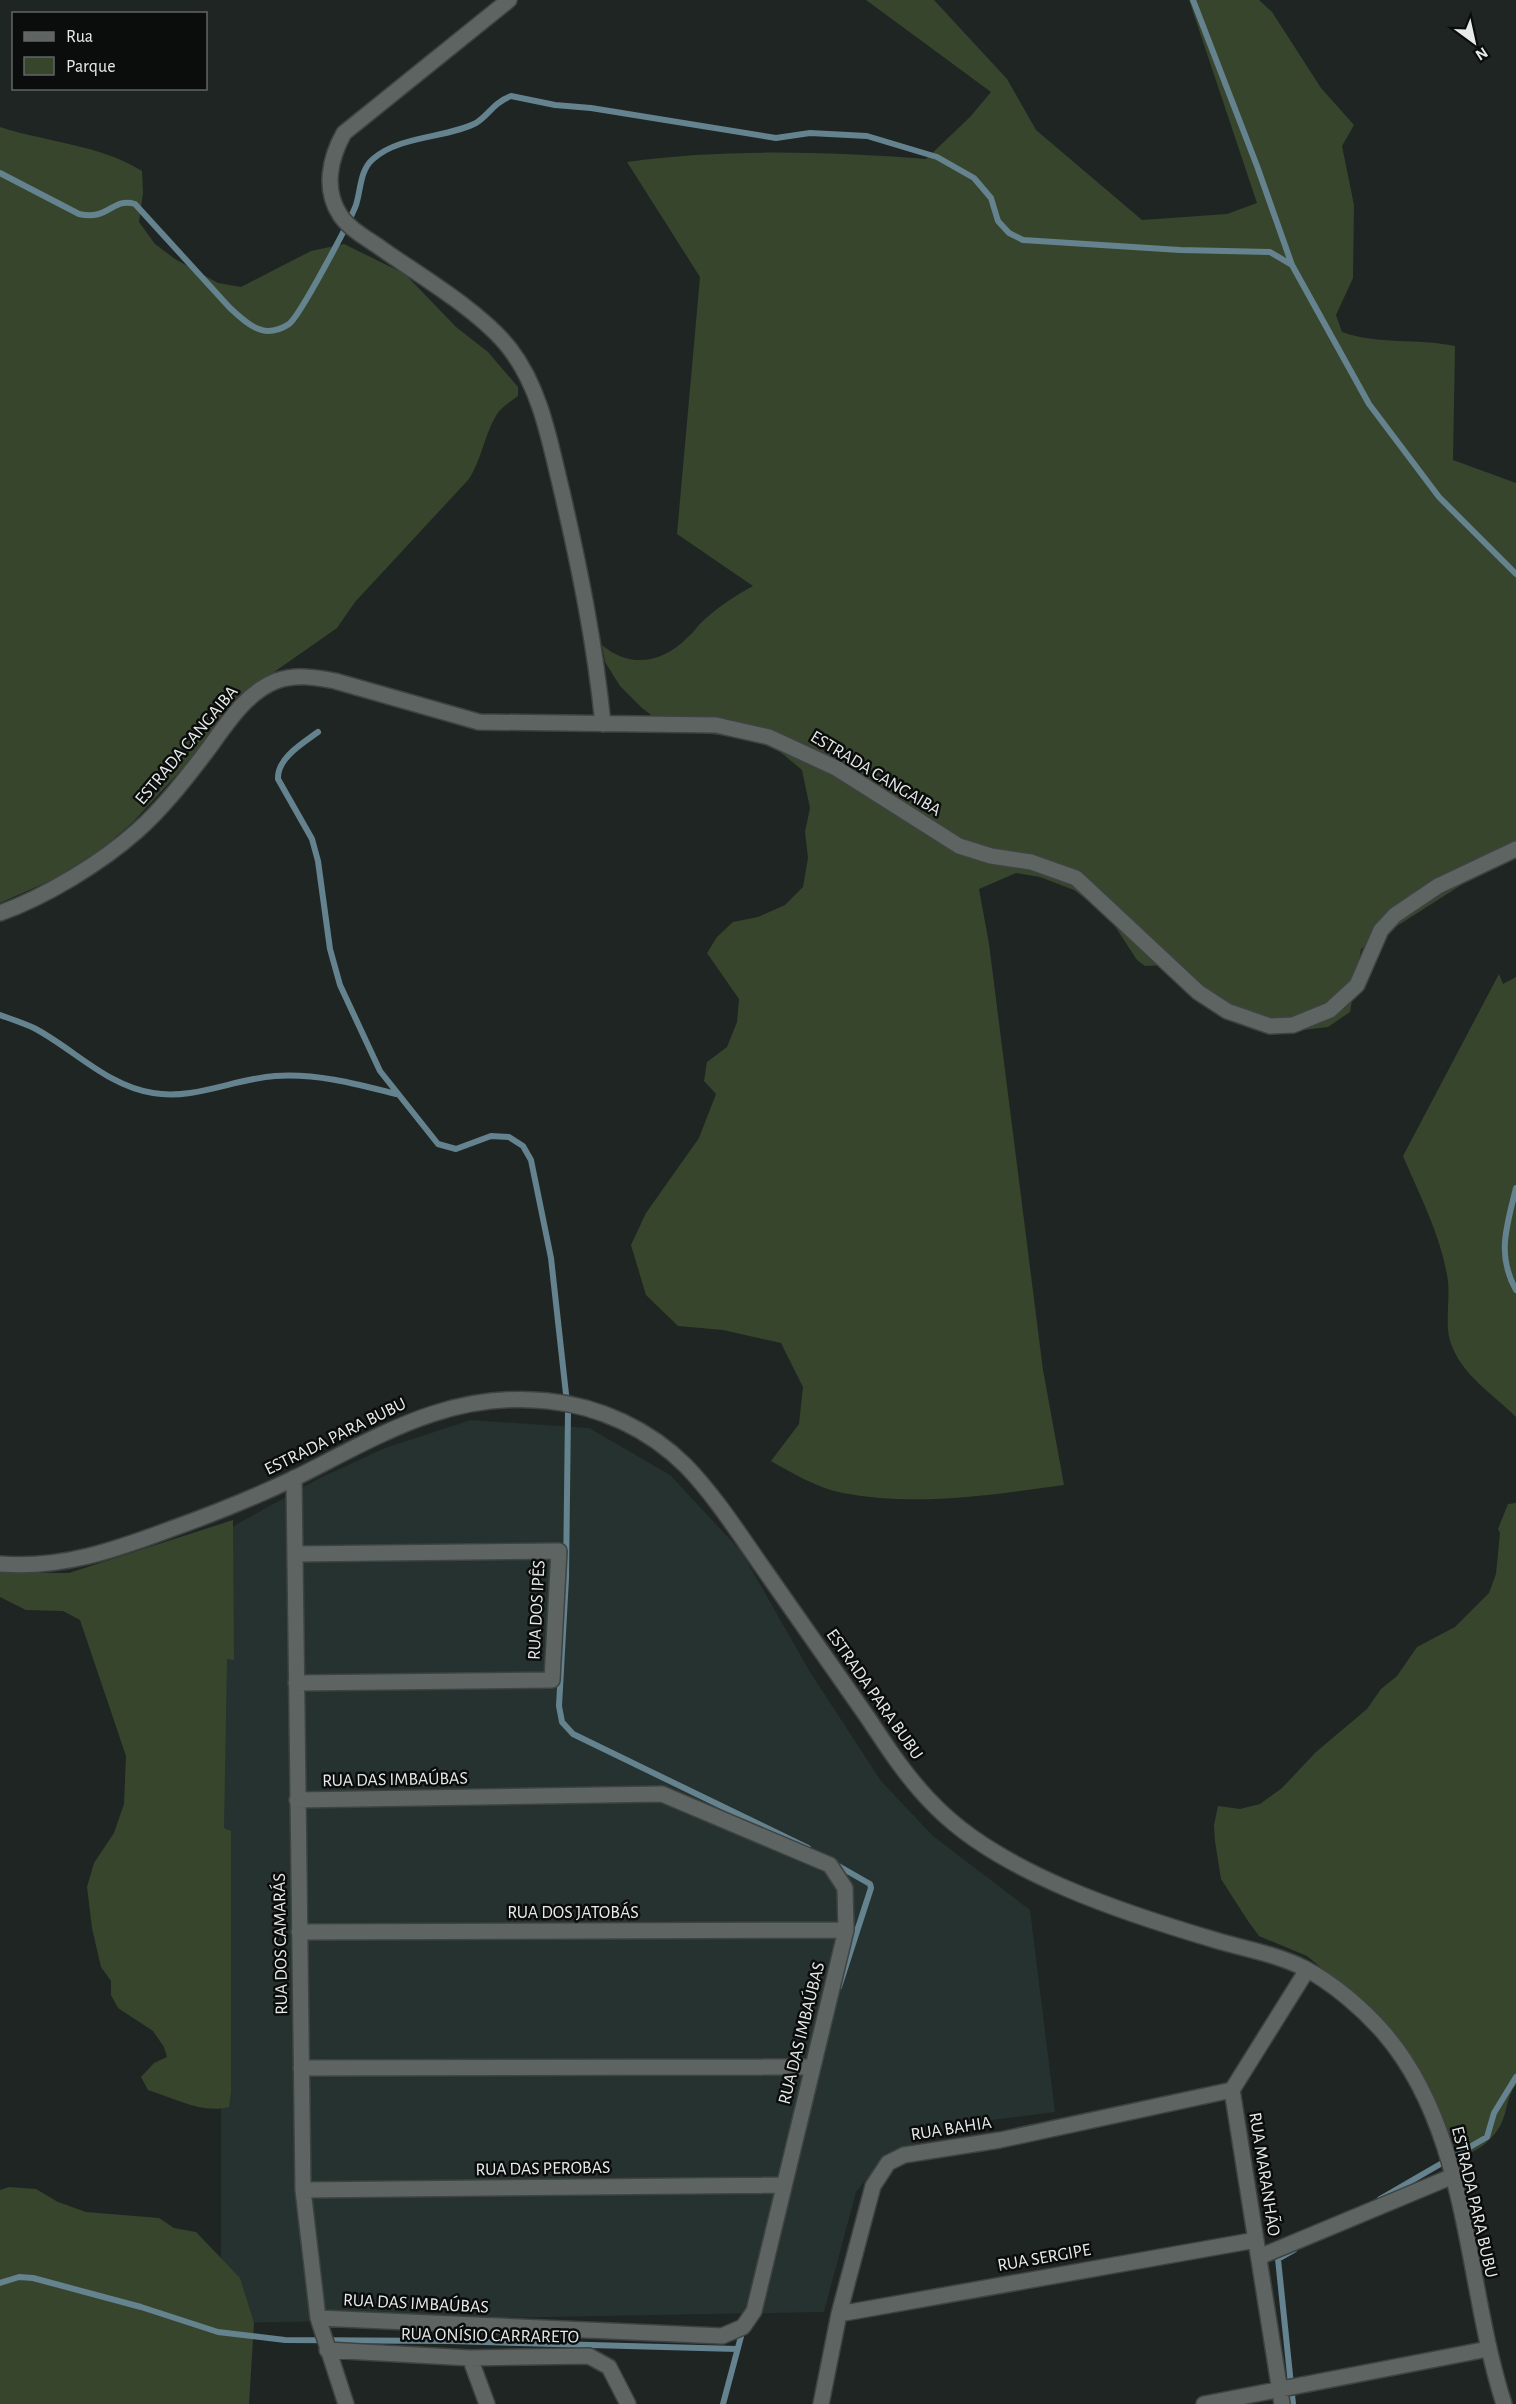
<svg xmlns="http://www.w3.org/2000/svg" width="1516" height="2404" viewBox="0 0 1516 2404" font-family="'Alegreya Sans',sans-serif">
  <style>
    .built { fill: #25322f }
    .green { fill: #37452d }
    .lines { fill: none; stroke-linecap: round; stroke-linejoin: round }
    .stream { stroke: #65828f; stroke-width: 6 }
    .minor-casing { stroke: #3e4342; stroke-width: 18 }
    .tertiary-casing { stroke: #3e4342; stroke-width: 18 }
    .minor { stroke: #5d6462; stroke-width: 15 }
    .tertiary { stroke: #5d6462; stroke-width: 15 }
    .labels { text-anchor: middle; stroke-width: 5; stroke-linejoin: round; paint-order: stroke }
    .street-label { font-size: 18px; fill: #e6eae9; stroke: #0b0d0d }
  </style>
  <rect width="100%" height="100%" fill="#1f2523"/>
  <!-- built -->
  <path class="built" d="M 471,1420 L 589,1428 L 670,1475 L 741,1551 L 810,1672 L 881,1781 L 933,1836 L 1030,1910 L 1055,2112 L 960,2124 L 884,2158 L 856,2192 L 824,2312 L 221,2323 L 221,1533 L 320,1478 L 385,1448 Z"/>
  <!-- green -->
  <path class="green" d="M 866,0 L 934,0 L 1007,79 L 1036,130 L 1142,220 L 1227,214 L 1257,203 L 1189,0 L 1259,0 L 1272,12 L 1321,88 L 1354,125 L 1342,146 L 1354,205 L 1353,278 L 1336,315 L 1342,332 C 1378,345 1417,338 1455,346 L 1453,460 L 1516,483 L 1516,850 L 1361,949 L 1350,1012 L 1328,1027 L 1295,1031 L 1258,1022 L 1166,965 L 1145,966 L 1137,960 L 1109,917 L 1074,890 L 1040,877 L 1016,873 L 979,889 L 989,944 L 1043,1370 L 1064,1485 C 989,1495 918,1507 843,1493 C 817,1488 794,1474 771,1461 L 799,1424 L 803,1387 L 781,1343 L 723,1330 L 678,1326 L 646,1295 L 631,1245 L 646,1213 L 699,1138 L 716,1094 L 704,1081 L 707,1062 L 727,1047 L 737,1022 L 739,999 L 707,953 L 717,937 L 733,922 L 758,917 L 785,905 L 803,887 L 808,858 L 805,832 L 810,808 L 802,770 L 773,746 L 727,736 L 670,729 L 642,708 L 620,686 L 605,662 L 602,645 C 630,669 663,663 688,637 C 694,632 698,625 704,620 C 719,606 735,596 753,586 L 677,534 L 700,277 L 627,162 C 725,148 827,152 926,159 L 970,117 L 991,92 Z
    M 0,127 C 46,142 101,145 142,171 L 143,193 L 139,222 L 155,244 L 175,259 L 218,283 L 241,287 L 311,251 L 344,244 L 405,274 L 456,327 L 488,352 L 518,387 L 518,396 C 511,401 502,407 497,414 C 484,435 482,459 469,479 L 355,602 L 337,628 L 267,677 L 133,822 L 104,847 L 56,878 L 0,903 Z
    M 1499,974 L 1503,984 L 1516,977 L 1516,1417 C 1493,1394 1461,1375 1450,1341 C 1445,1323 1450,1300 1448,1281 C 1442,1238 1420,1196 1403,1156 Z
    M 1516,1503 L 1516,2085 C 1506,2097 1508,2110 1501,2124 C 1493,2140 1476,2153 1460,2156 L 1422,2075 L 1362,2001 L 1307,1956 L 1259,1936 L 1248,1921 L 1221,1879 L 1215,1841 L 1214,1825 L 1218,1806 L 1240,1809 L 1260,1804 L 1282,1788 L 1316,1752 L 1367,1709 L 1381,1689 L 1397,1676 L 1417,1647 L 1455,1627 L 1489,1593 L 1496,1574 L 1500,1533 L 1498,1529 L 1508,1504 Z
    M 233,1520 L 234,1660 L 227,1659 L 224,1828 L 231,1831 L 231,2092 L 229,2107 C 201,2114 174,2098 148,2090 L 141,2077 L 154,2063 L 167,2057 L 164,2047 L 153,2031 L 118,2008 L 111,1995 L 111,1981 L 101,1967 L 92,1928 L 87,1887 L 94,1863 L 114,1833 L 124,1804 L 126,1756 L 80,1620 L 63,1611 L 26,1610 L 0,1597 L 0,1573 L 69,1573 Z
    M 9,2187 L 36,2189 L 58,2202 L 86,2212 L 159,2218 L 174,2228 L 196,2232 L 240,2278 L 254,2323 L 249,2404 L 0,2404 L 0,2190 Z"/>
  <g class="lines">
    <!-- stream -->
    <path class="stream" d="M 1193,0 L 1257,166 L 1292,265 L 1369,404 L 1439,497 L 1516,574
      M 0,173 L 79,214 C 109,221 112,197 135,204 L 230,308 C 240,317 254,331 268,331 C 275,331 283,328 289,324 C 300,316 350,221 356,205 C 361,189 360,170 373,159 C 400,135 448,138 476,123 C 489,115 493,103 511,96 L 555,105 L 591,108 L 776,138 L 810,133 L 867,136 L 937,157 L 974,178 L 991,198 L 998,221 L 1009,233 L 1023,240 L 1180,250 L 1270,252 L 1292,265
      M 318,732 C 303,743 277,758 278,779 L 312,839 L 318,861 L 330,949 L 340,985 L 380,1071 L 438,1144 L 456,1149 L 491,1136 L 509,1137 L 523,1146 L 531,1160 L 551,1258 L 568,1412 L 566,1578 L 559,1706 L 562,1722 L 573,1734 L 808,1848
      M 0,1015 C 11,1019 23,1023 34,1028 C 74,1049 107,1086 153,1093 C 194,1100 234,1079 275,1076 C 316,1073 357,1084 396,1094
      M 1516,1188 C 1507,1226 1496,1254 1516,1290
      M 835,1864 L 870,1884 L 871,1888 L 839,1987
      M 1380,2199 L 1487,2137 L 1494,2113 L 1516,2077
      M 0,2283 L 19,2277 L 33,2278 L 141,2307 L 218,2332 L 285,2340 L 449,2341 L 737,2349
      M 723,2404 L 743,2329
      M 1293,2404 L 1278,2259 L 1294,2250"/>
    <defs>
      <path id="minor" d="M 509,0 L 344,133 C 330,158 323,189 340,215 C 349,229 368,239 382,249 C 420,276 482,312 510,349 C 541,389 550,443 562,492 C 580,570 595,644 603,724
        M 0,913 C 45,897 101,863 137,831 C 162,809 183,782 203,756 C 223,730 244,693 276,681 C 295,674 315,677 335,681 L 479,722 L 716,725 L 769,737 L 836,768 L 959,846 L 991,856 L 1031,862 L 1076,878 L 1198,992 L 1227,1011 L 1270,1026 L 1293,1025 L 1330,1010 L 1357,985 L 1381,930 L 1395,915 L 1438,886 L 1516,849
        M 294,1478 L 303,2190 L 318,2318 L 346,2404
        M 295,1554 L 559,1551 L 552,1680 L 296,1683
        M 297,1800 L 662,1794 L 830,1865 L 845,1888 L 846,1930 L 754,2311 L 743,2327 L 722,2336 L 318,2318
        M 299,1932 L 846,1930
        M 301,2068 L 812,2067
        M 303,2190 L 784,2185
        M 1259,2257 L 1453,2176
        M 839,2314 L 1256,2240
        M 327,2350 L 470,2358 L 589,2356 L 609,2367 L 628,2404
        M 470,2358 L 487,2404
        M 821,2404 L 839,2314 L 873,2186 L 888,2163 L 904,2155 L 1000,2140 L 1232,2090
        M 1204,2404 L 1488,2349
        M 1282,2404 L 1232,2090 L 1307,1970"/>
      <path id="tertiary" d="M 0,1564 C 61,1569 115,1550 171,1529 C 213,1514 255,1497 295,1478 C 379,1436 450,1390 548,1401 C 599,1406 649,1429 686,1466 C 714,1495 738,1532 761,1565 C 797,1616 832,1667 868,1718 C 889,1750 910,1782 937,1808 C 1003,1874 1127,1914 1215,1940 C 1245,1949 1276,1954 1304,1968 C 1333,1983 1363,2009 1384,2033 C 1470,2133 1465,2284 1504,2404"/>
    </defs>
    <!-- minor casing -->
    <use href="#minor" class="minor-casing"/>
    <!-- tertiary casing -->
    <use href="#tertiary" class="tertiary-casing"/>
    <!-- minor -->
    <use href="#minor" class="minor"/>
    <!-- tertiary -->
    <use href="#tertiary" class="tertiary"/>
  </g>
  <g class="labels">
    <!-- street labels -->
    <g class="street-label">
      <text transform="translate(186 745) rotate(-50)" y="6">ESTRADA CANGAIBA</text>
      <text transform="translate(876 773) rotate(31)" y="6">ESTRADA CANGAIBA</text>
      <text transform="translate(335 1436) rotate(-26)" y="6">ESTRADA PARA BUBU</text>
      <text transform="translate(536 1610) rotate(-87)" y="6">RUA DOS IPÊS</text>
      <text transform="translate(875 1694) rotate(55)" y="6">ESTRADA PARA BUBU</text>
      <text transform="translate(395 1779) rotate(-1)" y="6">RUA DAS IMBAÚBAS</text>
      <text x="573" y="1918">RUA DOS JATOBÁS</text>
      <text transform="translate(280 1944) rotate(-91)" y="6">RUA DOS CAMARÁS</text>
      <text transform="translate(801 2033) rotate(-76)" y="6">RUA DAS IMBAÚBAS</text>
      <text transform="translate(951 2128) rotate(-9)" y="6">RUA BAHIA</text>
      <text transform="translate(543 2168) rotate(-1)" y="6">RUA DAS PEROBAS</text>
      <text transform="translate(1265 2174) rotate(81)" y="6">RUA MARANHÃO</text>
      <text transform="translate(1475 2202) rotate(77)" y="6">ESTRADA PARA BUBU</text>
      <text transform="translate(1044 2257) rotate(-10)" y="6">RUA SERGIPE</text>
      <text transform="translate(416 2303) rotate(3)" y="6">RUA DAS IMBAÚBAS</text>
      <text transform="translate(490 2335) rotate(1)" y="6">RUA ONÍSIO CARRARETO</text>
    </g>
  </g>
  <!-- legend -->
  <rect x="12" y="12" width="195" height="78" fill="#0b0d0d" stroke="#636565" stroke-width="1.5"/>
  <rect x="24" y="32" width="30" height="9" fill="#5d6462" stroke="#636565" stroke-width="1.5"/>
  <text x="66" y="42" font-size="18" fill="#e6eae9">Rua</text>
  <rect x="24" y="57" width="30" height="18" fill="#37452d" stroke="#636565" stroke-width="1.5"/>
  <text x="66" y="72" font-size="18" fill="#e6eae9">Parque</text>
  <!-- north arrow -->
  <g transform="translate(1474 42) rotate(147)" stroke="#0b0d0d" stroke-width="4.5" paint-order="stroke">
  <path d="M0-4.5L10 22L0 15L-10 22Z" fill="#e6eae9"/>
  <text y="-9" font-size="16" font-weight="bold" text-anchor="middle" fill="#e6eae9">N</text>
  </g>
</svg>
